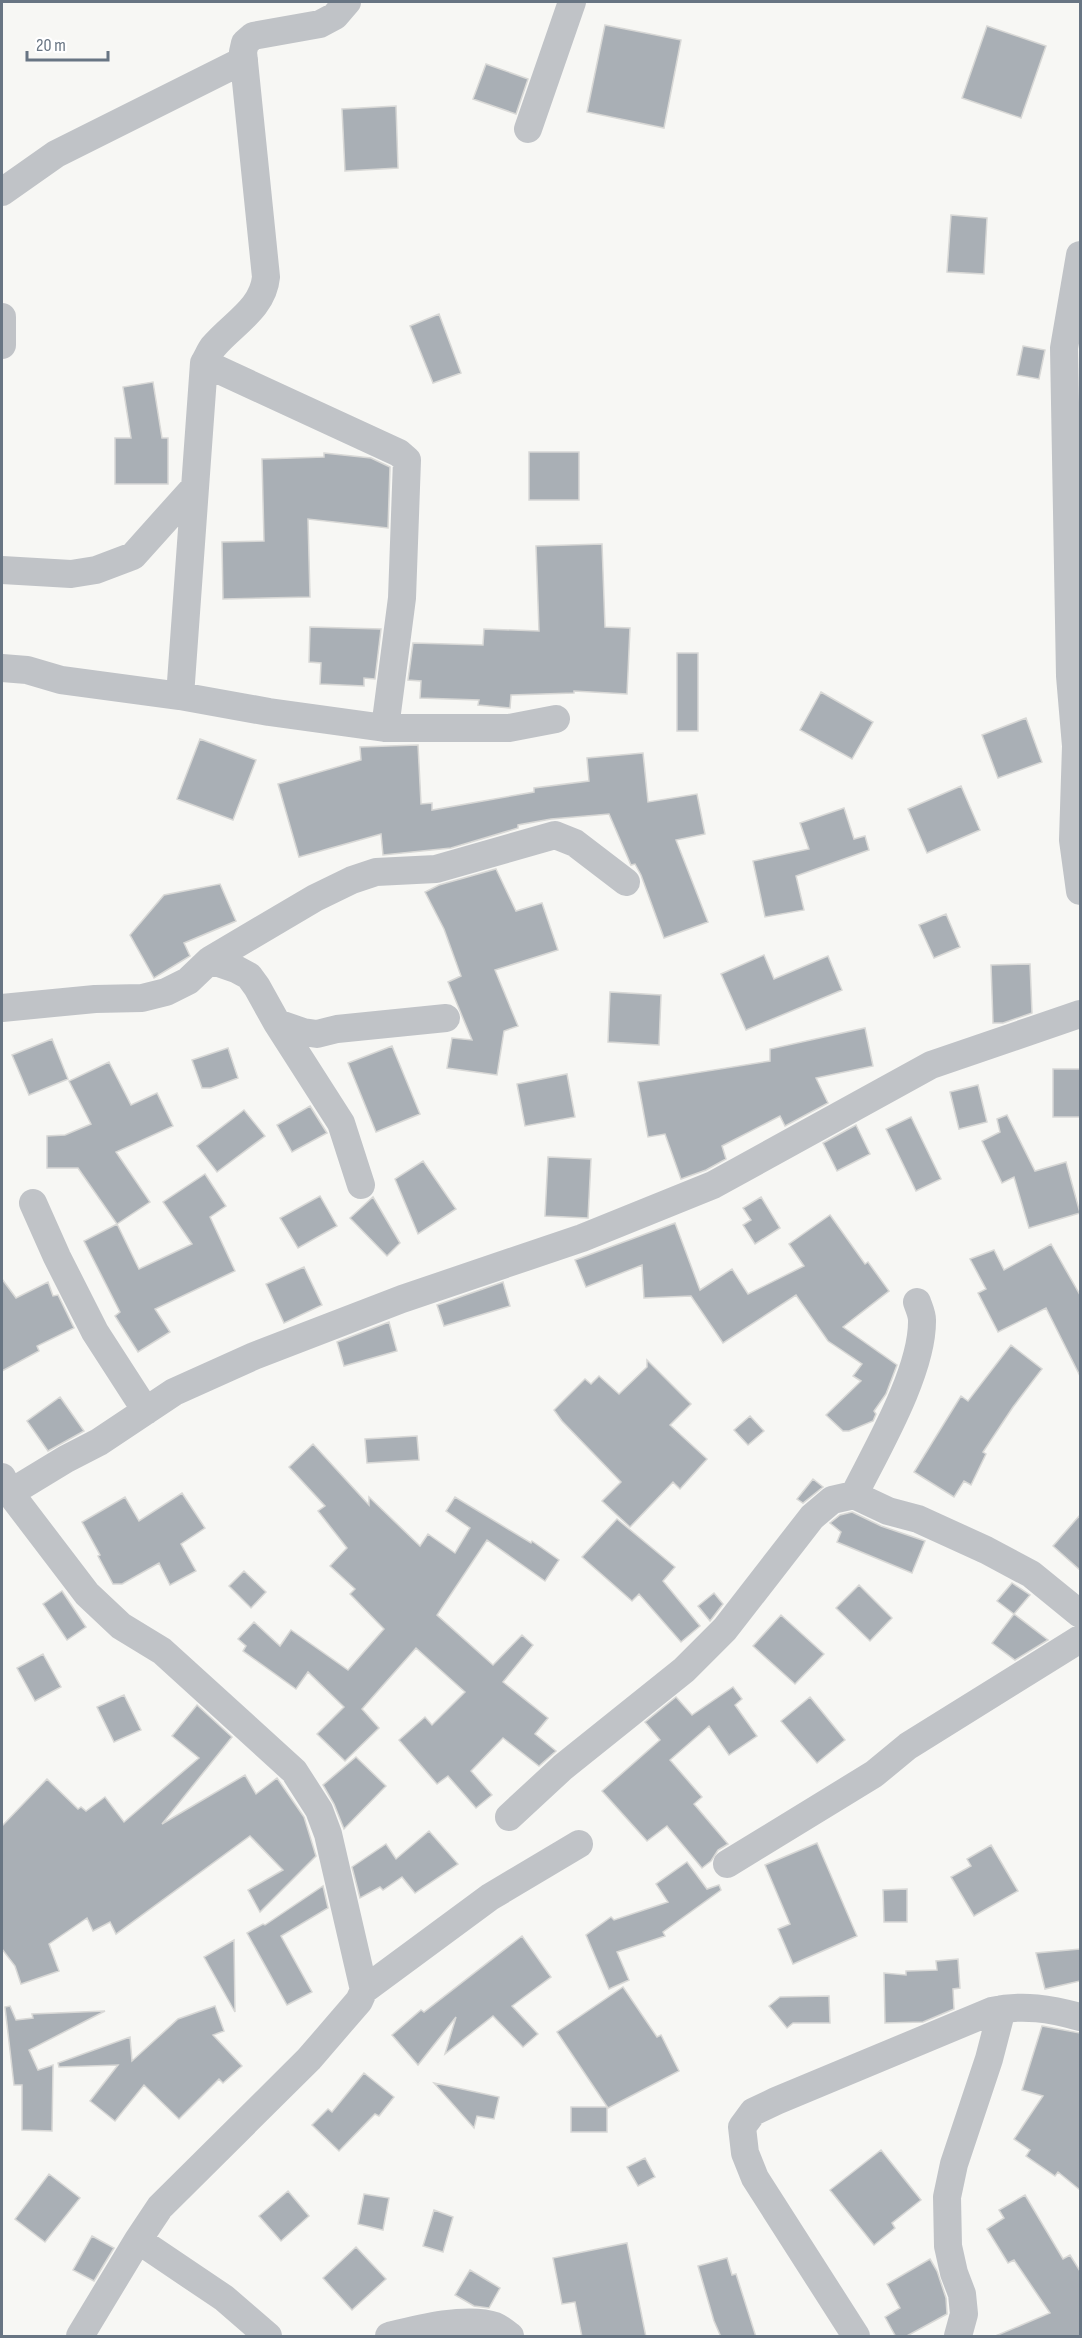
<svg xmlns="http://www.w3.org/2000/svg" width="1082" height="2338" viewBox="0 0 1082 2338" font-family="'Sofia Sans Condensed',sans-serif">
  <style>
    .building { fill: #a9afb5; stroke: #d8d8d6; stroke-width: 1.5 }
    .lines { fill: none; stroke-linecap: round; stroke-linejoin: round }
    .minor { stroke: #c0c3c7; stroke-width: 28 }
  </style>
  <rect width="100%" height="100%" fill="#f7f7f4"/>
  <!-- building -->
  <path class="building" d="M 605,25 L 681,40 L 664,128 L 587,112 Z
    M 987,26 L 1046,46 L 1021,118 L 962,98 Z
    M 486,64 L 528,79 L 516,114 L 473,99 Z
    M 396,106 L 398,168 L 345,171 L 342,109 Z
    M 951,215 L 987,218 L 984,274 L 947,272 Z
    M 439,314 L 461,373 L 433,383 L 410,326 Z
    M 1023,346 L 1045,350 L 1039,379 L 1017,375 Z
    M 153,382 L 162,438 L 168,438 L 168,484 L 115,484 L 115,438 L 131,438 L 123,387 Z
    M 529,452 L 579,452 L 579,500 L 529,500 Z
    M 324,453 L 371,458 L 390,467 L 388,528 L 308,519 L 310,597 L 223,599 L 222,542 L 264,541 L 262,459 L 324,457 Z
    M 602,544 L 605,627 L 630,628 L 627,694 L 574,691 L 574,693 L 511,695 L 510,708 L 478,705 L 479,700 L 420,698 L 421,681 L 408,680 L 413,643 L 483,645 L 484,629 L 539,631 L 536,546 Z
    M 310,627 L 381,629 L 375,679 L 364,678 L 364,686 L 320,684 L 321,663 L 309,662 Z
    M 677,653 L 698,653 L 698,731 L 677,731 Z
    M 821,692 L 873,722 L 852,759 L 800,730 Z
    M 1026,718 L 1042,762 L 998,778 L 982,735 Z
    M 200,739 L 256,760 L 233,820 L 177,799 Z
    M 418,745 L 421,804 L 432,803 L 432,810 L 534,792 L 534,788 L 589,781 L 587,758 L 643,753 L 648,802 L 697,794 L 705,834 L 676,840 L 708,922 L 664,938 L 641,875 L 635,864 L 631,865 L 609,814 L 551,819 L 518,825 L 518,828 L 451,848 L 383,855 L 381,834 L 299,857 L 278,784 L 361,760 L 360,747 Z
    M 961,786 L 980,830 L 927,853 L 908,809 Z
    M 844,808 L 854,839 L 865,836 L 869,850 L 796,876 L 804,910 L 765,917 L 753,861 L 809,849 L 800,823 Z
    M 496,869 L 516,911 L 542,903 L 558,950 L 495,970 L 518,1026 L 504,1031 L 497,1075 L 447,1068 L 452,1038 L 472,1040 L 448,982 L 461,976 L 444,929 L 425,892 L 439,885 Z
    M 220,884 L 236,921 L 184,943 L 190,956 L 154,978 L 130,935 L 164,895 Z
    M 946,914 L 960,947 L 934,958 L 919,925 Z
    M 764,955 L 774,979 L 828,956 L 842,990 L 746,1030 L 721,974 Z
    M 1030,964 L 1032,1013 L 1003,1023 L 993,1023 L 991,965 Z
    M 610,992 L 661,995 L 659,1045 L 608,1042 Z
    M 865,1028 L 873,1066 L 816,1078 L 828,1103 L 785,1126 L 780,1116 L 722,1146 L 726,1159 L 706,1170 L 681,1179 L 665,1134 L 648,1137 L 638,1082 L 770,1061 L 770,1049 Z
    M 52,1039 L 68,1079 L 29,1095 L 12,1055 Z
    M 392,1046 L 420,1114 L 376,1132 L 348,1063 Z
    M 228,1048 L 238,1078 L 211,1088 L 202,1088 L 192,1060 Z
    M 109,1062 L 131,1105 L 157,1093 L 173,1126 L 116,1152 L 150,1202 L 117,1224 L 78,1168 L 47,1168 L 47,1136 L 65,1135 L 91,1124 L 69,1081 Z
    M 1053,1069 L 1080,1069 L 1080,1117 L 1053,1117 Z
    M 567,1074 L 575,1117 L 525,1126 L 517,1084 Z
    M 978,1085 L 987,1122 L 959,1129 L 950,1092 Z
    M 310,1106 L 327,1133 L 292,1152 L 277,1125 Z
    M 244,1110 L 265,1136 L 217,1172 L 197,1146 Z
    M 1007,1115 L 1035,1171 L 1066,1162 L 1080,1213 L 1029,1228 L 1014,1177 L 1002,1183 L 982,1141 L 1000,1132 L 997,1119 Z
    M 911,1117 L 941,1179 L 916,1191 L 886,1129 Z
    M 856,1125 L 870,1154 L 837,1171 L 823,1143 Z
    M 548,1157 L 591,1159 L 588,1218 L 545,1216 Z
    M 423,1161 L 456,1209 L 418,1234 L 395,1179 Z
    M 205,1174 L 226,1206 L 210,1217 L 235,1271 L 155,1309 L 170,1332 L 138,1352 L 115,1316 L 120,1312 L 84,1241 L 117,1224 L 139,1269 L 192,1244 L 163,1202 Z
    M 320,1196 L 337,1226 L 298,1248 L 280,1218 Z
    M 373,1197 L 400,1243 L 387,1256 L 350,1218 Z
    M 761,1197 L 780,1228 L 755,1244 L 743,1225 L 751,1220 L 743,1208 Z
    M 830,1215 L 865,1264 L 868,1262 L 889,1291 L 843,1327 L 897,1365 L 886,1394 L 874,1411 L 876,1414 L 873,1421 L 849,1431 L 843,1431 L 826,1415 L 861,1381 L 853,1376 L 862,1364 L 828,1341 L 796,1295 L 723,1343 L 691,1296 L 644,1298 L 642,1265 L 586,1287 L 575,1260 L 675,1223 L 700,1290 L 732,1269 L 748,1294 L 804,1266 L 789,1244 Z
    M 1051,1244 L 1080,1295 L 1080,1376 L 1046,1308 L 998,1332 L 978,1293 L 986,1289 L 970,1259 L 994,1250 L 1004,1270 Z
    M 304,1267 L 322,1305 L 284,1323 L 266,1284 Z
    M 2,1279 L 16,1298 L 48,1282 L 53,1296 L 58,1295 L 74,1328 L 37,1346 L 39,1351 L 2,1371 Z
    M 503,1282 L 510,1306 L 444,1326 L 437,1305 Z
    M 389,1322 L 397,1351 L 344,1366 L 337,1342 Z
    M 1011,1345 L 1042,1369 L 1013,1407 L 983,1452 L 986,1454 L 971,1485 L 964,1481 L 954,1497 L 914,1472 L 961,1396 L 968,1401 Z
    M 647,1360 L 691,1404 L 670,1425 L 707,1459 L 680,1489 L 673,1482 L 630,1527 L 602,1501 L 621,1482 L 562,1421 L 554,1410 L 585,1379 L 591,1384 L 599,1376 L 619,1394 L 647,1367 Z
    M 60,1397 L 84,1431 L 48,1451 L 27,1421 Z
    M 750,1416 L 764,1431 L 748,1445 L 734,1430 Z
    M 417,1436 L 419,1460 L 367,1463 L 365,1439 Z
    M 313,1444 L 369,1505 L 369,1497 L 420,1546 L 428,1534 L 455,1553 L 470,1528 L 446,1511 L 455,1497 L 531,1543 L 532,1541 L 559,1560 L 545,1581 L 487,1540 L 437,1615 L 493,1665 L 522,1635 L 533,1645 L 503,1682 L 548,1718 L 535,1734 L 556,1751 L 539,1766 L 503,1738 L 471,1771 L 492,1795 L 476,1808 L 448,1776 L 437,1784 L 399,1740 L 425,1717 L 432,1725 L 465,1692 L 416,1648 L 362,1709 L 379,1728 L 345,1761 L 317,1734 L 344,1707 L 308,1672 L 296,1689 L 243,1651 L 246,1646 L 238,1639 L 254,1622 L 280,1646 L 291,1630 L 348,1670 L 384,1629 L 350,1594 L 355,1589 L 330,1566 L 347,1548 L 318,1511 L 325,1506 L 289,1467 Z
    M 813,1479 L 823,1487 L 803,1503 L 797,1499 Z
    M 182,1493 L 205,1528 L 181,1544 L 196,1571 L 170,1585 L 159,1563 L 122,1584 L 113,1584 L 98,1556 L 100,1555 L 82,1522 L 125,1497 L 139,1521 Z
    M 852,1512 L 881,1526 L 925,1541 L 912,1573 L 837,1542 L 841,1532 L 830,1523 L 840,1515 Z
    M 1080,1515 L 1080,1570 L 1053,1546 Z
    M 617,1519 L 675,1567 L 663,1581 L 700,1626 L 681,1642 L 639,1594 L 632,1601 L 582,1557 Z
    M 244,1571 L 266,1592 L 251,1608 L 229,1586 Z
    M 1012,1583 L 1030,1595 L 1014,1614 L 997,1601 Z
    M 859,1585 L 892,1618 L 870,1641 L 836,1608 Z
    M 62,1591 L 86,1627 L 67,1640 L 43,1604 Z
    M 714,1593 L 723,1604 L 710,1621 L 698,1606 Z
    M 1014,1614 L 1048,1640 L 1015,1660 L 992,1643 Z
    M 781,1615 L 824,1654 L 795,1684 L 753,1646 Z
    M 43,1654 L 61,1687 L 35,1701 L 17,1668 Z
    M 733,1687 L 742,1699 L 735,1705 L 757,1736 L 729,1755 L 709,1726 L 670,1760 L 702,1797 L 694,1804 L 728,1844 L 718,1850 L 711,1861 L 702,1868 L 667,1826 L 647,1841 L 602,1791 L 660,1740 L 645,1722 L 676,1697 L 692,1715 Z
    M 124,1695 L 141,1730 L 114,1742 L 97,1707 Z
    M 810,1697 L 845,1740 L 817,1763 L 781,1721 Z
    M 197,1705 L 232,1737 L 162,1824 L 245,1775 L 256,1794 L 277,1778 L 304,1817 L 316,1856 L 260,1912 L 248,1890 L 283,1870 L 250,1836 L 116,1934 L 110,1922 L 93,1931 L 87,1918 L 49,1944 L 59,1971 L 21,1984 L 15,1966 L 2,1949 L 2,1826 L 47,1779 L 78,1809 L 81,1807 L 86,1811 L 105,1797 L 124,1822 L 199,1758 L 172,1736 Z
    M 356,1757 L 386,1786 L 344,1829 L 334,1804 L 323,1785 Z
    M 429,1831 L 458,1864 L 415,1893 L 402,1877 L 383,1890 L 380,1887 L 360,1898 L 352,1867 L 386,1844 L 396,1859 Z
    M 817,1843 L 857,1936 L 793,1964 L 778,1929 L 790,1924 L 765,1865 Z
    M 991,1845 L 1018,1891 L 974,1916 L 951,1877 L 971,1866 L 967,1859 Z
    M 687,1862 L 707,1889 L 719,1885 L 721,1890 L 663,1932 L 665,1936 L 617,1952 L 629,1980 L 609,1989 L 586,1935 L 611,1917 L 614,1920 L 668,1902 L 656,1884 Z
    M 323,1886 L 328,1908 L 281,1936 L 312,1992 L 287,2005 L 247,1933 L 263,1924 L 265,1925 Z
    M 907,1889 L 907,1922 L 884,1922 L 883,1890 Z
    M 522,1936 L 551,1977 L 512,2006 L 538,2034 L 523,2047 L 493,2016 L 445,2054 L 456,2017 L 418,2065 L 392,2035 L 421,2010 L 424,2012 Z
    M 234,1940 L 235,2012 L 204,1957 Z
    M 1080,1949 L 1080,1981 L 1045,1989 L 1036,1953 Z
    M 958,1959 L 960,1988 L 953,1989 L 954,2009 L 923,2022 L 885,2023 L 884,1973 L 906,1975 L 906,1971 L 937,1970 L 936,1961 Z
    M 623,1987 L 657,2037 L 661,2035 L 679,2071 L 608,2108 L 557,2032 Z
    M 829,1996 L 830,2023 L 793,2023 L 787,2028 L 769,2006 L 780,1997 Z
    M 10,2006 L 16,2020 L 33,2018 L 32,2014 L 105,2011 L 29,2050 L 38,2070 L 53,2065 L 52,2131 L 22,2130 L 22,2085 L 14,2085 L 5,2007 Z
    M 215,2006 L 224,2031 L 213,2035 L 242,2066 L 223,2083 L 219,2079 L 179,2119 L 144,2085 L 115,2121 L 90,2101 L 118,2065 L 59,2067 L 58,2063 L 130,2037 L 132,2061 L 178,2019 Z
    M 1042,2026 L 1080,2033 L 1080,2190 L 1058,2172 L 1055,2176 L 1026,2156 L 1030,2150 L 1014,2139 L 1043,2096 L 1022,2090 Z
    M 364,2073 L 394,2097 L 379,2116 L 375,2114 L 339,2151 L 312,2125 L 328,2109 L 332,2112 Z
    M 434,2083 L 499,2097 L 494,2119 L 477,2116 L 474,2128 Z
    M 571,2107 L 607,2107 L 607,2132 L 571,2132 Z
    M 881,2150 L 921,2200 L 892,2223 L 895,2228 L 874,2245 L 830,2190 Z
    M 645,2158 L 655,2177 L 638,2186 L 627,2167 Z
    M 49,2174 L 80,2198 L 45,2242 L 15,2219 Z
    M 288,2191 L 309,2216 L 281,2241 L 259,2216 Z
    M 364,2194 L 389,2198 L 383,2230 L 358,2224 Z
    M 1025,2195 L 1063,2259 L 1070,2255 L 1080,2271 L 1080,2337 L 993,2337 L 1050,2313 L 1014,2260 L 1008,2263 L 987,2229 L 1004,2218 L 999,2210 Z
    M 434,2210 L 453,2217 L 443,2252 L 423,2246 Z
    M 92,2236 L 114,2248 L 94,2281 L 73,2270 Z
    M 627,2243 L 646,2337 L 582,2337 L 575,2302 L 562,2304 L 553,2258 Z
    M 356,2247 L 386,2279 L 352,2310 L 323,2278 Z
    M 727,2258 L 732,2275 L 736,2274 L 756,2337 L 721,2337 L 714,2321 L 698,2266 Z
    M 930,2259 L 937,2271 L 946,2298 L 947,2314 L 905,2337 L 896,2337 L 885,2317 L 900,2308 L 887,2284 Z
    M 470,2270 L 500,2288 L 489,2308 L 474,2306 L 455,2295 Z"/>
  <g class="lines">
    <!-- minor -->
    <path class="minor" d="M 528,129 L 572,2
      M 2,192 L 56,154 L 244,60
      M 1080,255 L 1064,348 L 1070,676 L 1076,746 L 1073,840 L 1080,891
      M 2,317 L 2,345
      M 204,363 L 399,453 L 407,460 L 402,598 L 385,728
      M 2,570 L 71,574 L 96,570 L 133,556 L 194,488
      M 2,668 L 27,670 L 61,680 L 180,696 L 269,712 L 385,728 L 509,728 L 556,719
      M 180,696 L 204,363 C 207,358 210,351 213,347 C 232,324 263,309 266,277 L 243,52 L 245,43 L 253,36 L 320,24 L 335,16 L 347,2
      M 210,960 L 236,969 L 249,976 L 257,987 L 277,1023 L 341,1123 L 361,1185
      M 2,1008 L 95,999 L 142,998 L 166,992 L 188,981 L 210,960 L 315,898 L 352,880 L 376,872 L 436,869 L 555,835 L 575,843 L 626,882
      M 277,1023 L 303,1032 L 317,1034 L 337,1029 L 446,1018
      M 33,1203 L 57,1257 L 95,1332 L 146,1411
      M 2,1477 L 10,1493 L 87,1594 L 121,1626 L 162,1651 L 294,1771 L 319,1810 L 328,1834 L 364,1990 L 359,2001 L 309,2059 L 160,2207 L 138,2240 L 80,2336
      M 10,1493 L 66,1459 L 99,1442 L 174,1392 L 254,1356 L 402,1299 L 582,1238 L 713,1185 L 931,1065 L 1080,1014
      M 854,1495 C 877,1449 923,1371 922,1320 C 922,1314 919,1308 917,1302
      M 509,1817 L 563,1767 L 684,1670 L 725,1629 L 812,1517 L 832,1500 L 854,1495 L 888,1511 L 918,1519 L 986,1550 L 1031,1574 L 1080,1614
      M 727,1864 L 874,1774 L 908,1746 L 1080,1639
      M 364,1990 L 490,1897 L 579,1844
      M 138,2240 L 224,2298 L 268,2336
      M 389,2336 C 417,2329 467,2316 495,2326 C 500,2328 506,2333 510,2336
      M 856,2336 L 755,2178 L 745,2153 L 742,2127 L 753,2112 L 776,2101 L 992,2011 C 1023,2004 1051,2009 1080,2017
      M 958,2336 L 964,2314 L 962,2294 L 954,2273 L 948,2246 L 947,2197 L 954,2164 L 989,2059 L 1002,2009"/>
  </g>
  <!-- border -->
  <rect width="1082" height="2338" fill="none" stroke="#687583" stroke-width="6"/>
  <!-- scale -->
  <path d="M27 51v9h81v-9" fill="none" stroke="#687583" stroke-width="3"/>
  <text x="36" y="51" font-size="18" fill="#687583" stroke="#ffffff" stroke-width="4.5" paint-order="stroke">20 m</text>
</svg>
